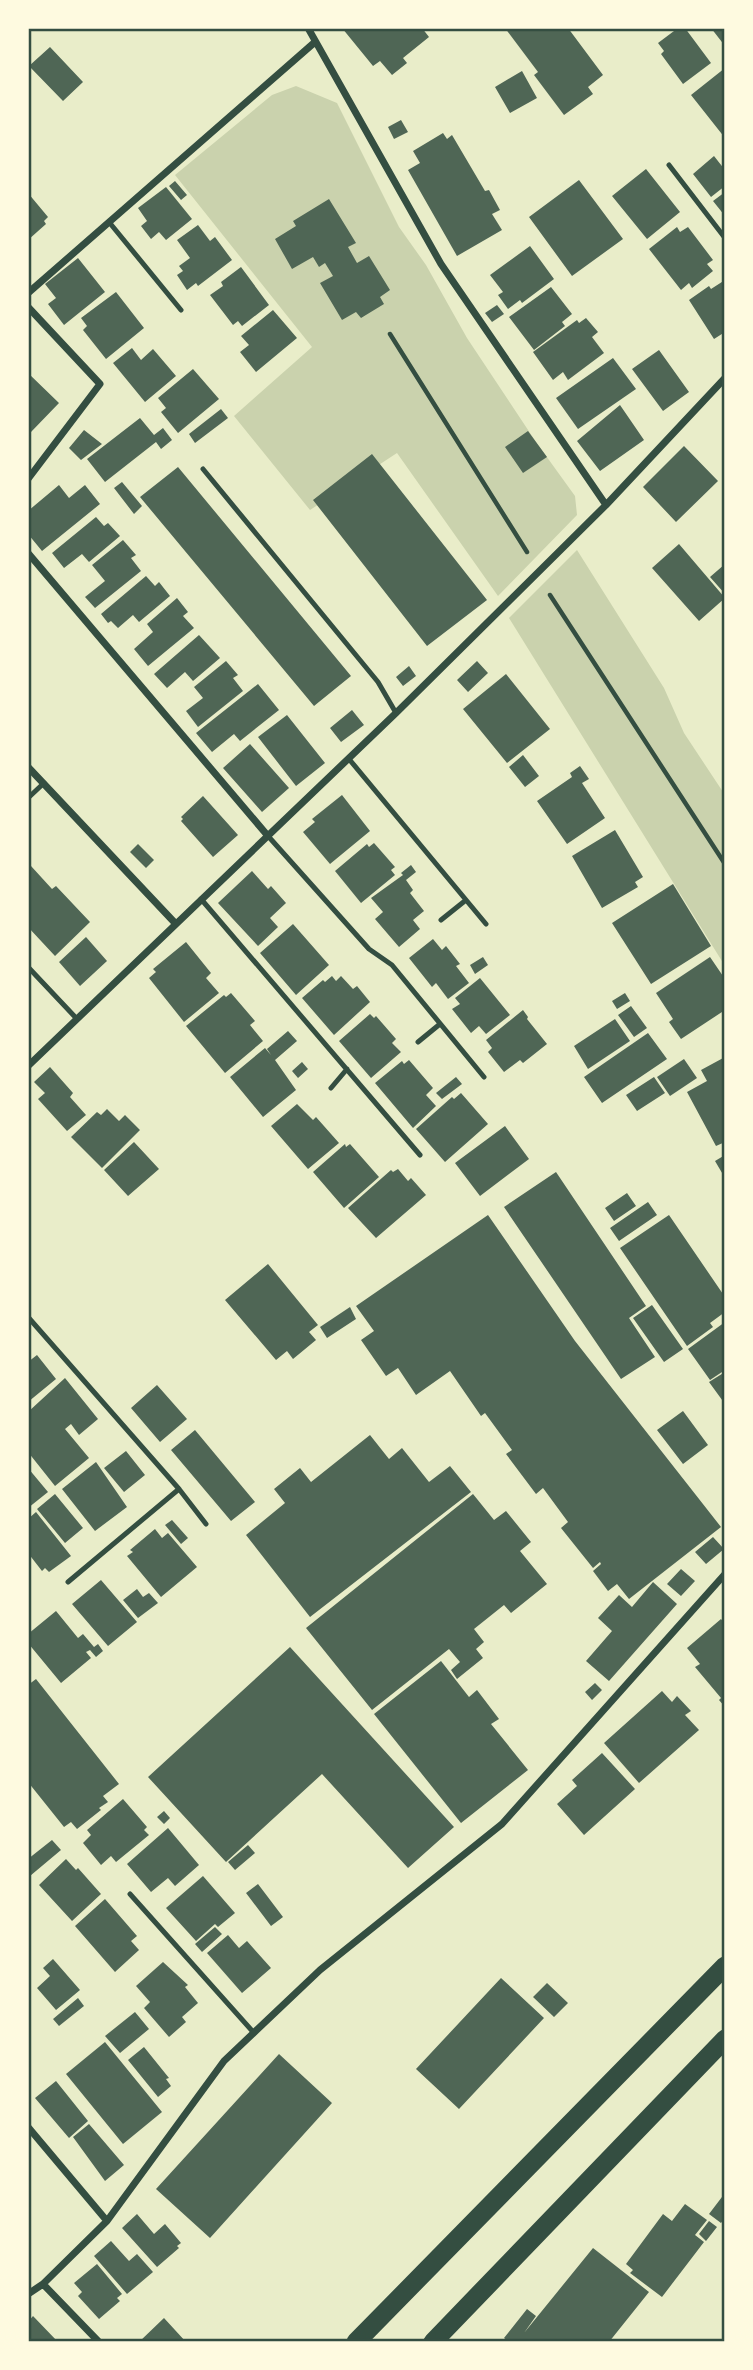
<svg xmlns="http://www.w3.org/2000/svg" width="753" height="2370" viewBox="0 0 753 2370" font-family="Signika,sans-serif">
  <style>
    .green { fill: #cad2ad }
    .building { fill: #4f6655 }
    .lines { fill: none; stroke-linecap: round; stroke-linejoin: round }
    .path { stroke: #344e41; stroke-width: 4.5 }
    .service { stroke: #344e41; stroke-width: 5 }
    .minor { stroke: #344e41; stroke-width: 7 }
    .trunk { stroke: #344e41; stroke-width: 19 }
    .neatline { fill: none; stroke: #344e41; stroke-width: 2.5 }
  </style>
  <rect width="100%" height="100%" fill="#e9edc9"/>
  <!-- green -->
  <path class="green" d="M 296,86 L 337,103 L 399,227 L 426,265 L 467,338 L 536,442 L 575,496 L 577,515 L 498,596 L 397,453 L 310,510 L 234,416 L 312,347 L 175,175 L 272,95 Z
    M 577,550 L 664,688 L 684,733 L 725,795 L 725,966 L 509,618 Z"/>
  <!-- building -->
  <path class="building" d="M 342,28 L 422,28 L 429,37 L 403,58 L 407,63 L 392,75 L 380,61 L 373,66 Z
    M 505,28 L 568,28 L 603,75 L 588,87 L 593,94 L 564,115 L 534,75 L 538,72 Z
    M 678,28 L 685,28 L 711,63 L 683,84 L 661,54 L 664,51 L 658,43 Z
    M 711,28 L 725,28 L 725,46 Z
    M 50,47 L 83,82 L 63,101 L 29,66 Z
    M 725,68 L 725,138 L 691,95 Z
    M 522,71 L 537,98 L 510,113 L 495,87 Z
    M 401,120 L 408,132 L 394,139 L 388,127 Z
    M 443,133 L 447,139 L 452,135 L 485,191 L 489,190 L 500,210 L 492,214 L 502,230 L 457,256 L 408,170 L 420,163 L 413,151 Z
    M 714,156 L 725,170 L 725,186 L 711,197 L 693,174 Z
    M 646,169 L 680,212 L 647,239 L 612,196 Z
    M 579,180 L 623,239 L 572,276 L 529,217 Z
    M 175,181 L 187,195 L 181,200 L 169,186 Z
    M 166,187 L 192,219 L 166,240 L 159,232 L 151,239 L 141,226 L 147,221 L 138,208 Z
    M 725,192 L 725,216 L 713,201 Z
    M 28,193 L 48,217 L 44,221 L 46,224 L 28,240 Z
    M 329,199 L 356,243 L 348,247 L 357,263 L 369,256 L 390,290 L 380,297 L 384,304 L 361,318 L 356,312 L 342,320 L 320,283 L 333,276 L 325,263 L 319,267 L 313,257 L 292,269 L 275,239 L 296,226 L 293,221 Z
    M 198,225 L 210,241 L 215,237 L 232,260 L 198,286 L 196,283 L 187,290 L 177,275 L 183,271 L 179,266 L 190,258 L 177,240 Z
    M 677,227 L 680,232 L 688,227 L 713,260 L 707,264 L 713,271 L 692,288 L 689,283 L 681,290 L 649,249 Z
    M 530,246 L 554,279 L 522,303 L 520,300 L 508,309 L 498,295 L 503,292 L 490,275 Z
    M 78,258 L 105,292 L 64,325 L 48,304 L 56,298 L 45,284 Z
    M 241,267 L 269,305 L 242,326 L 238,321 L 233,325 L 210,295 L 223,286 L 221,282 Z
    M 725,280 L 725,332 L 714,339 L 689,300 L 709,286 L 711,289 Z
    M 551,287 L 572,314 L 562,322 L 565,326 L 534,350 L 509,317 Z
    M 116,292 L 144,328 L 106,359 L 83,330 L 87,326 L 81,318 Z
    M 497,305 L 504,314 L 492,322 L 485,313 Z
    M 273,310 L 297,338 L 256,372 L 240,352 L 249,345 L 241,336 Z
    M 586,318 L 598,332 L 592,337 L 604,353 L 568,380 L 563,372 L 553,380 L 533,352 L 577,320 L 579,323 Z
    M 132,348 L 141,360 L 153,349 L 176,376 L 145,402 L 113,363 Z
    M 659,350 L 689,392 L 663,411 L 632,369 Z
    M 613,358 L 636,389 L 578,429 L 556,398 Z
    M 193,369 L 219,399 L 178,433 L 161,412 L 166,408 L 158,398 Z
    M 28,373 L 59,403 L 31,432 L 28,429 Z
    M 620,405 L 644,440 L 600,471 L 577,441 Z
    M 221,409 L 228,418 L 195,443 L 189,434 Z
    M 140,418 L 154,435 L 163,428 L 172,440 L 161,449 L 156,442 L 105,482 L 87,459 Z
    M 84,430 L 102,444 L 81,460 L 69,448 Z
    M 528,431 L 547,457 L 523,473 L 505,447 Z
    M 684,446 L 718,481 L 676,522 L 643,487 Z
    M 372,454 L 487,600 L 427,646 L 313,500 Z
    M 178,467 L 351,676 L 314,706 L 140,497 Z
    M 122,482 L 142,506 L 134,514 L 114,488 Z
    M 59,485 L 69,498 L 85,485 L 100,504 L 42,551 L 28,534 L 28,521 L 31,518 L 28,511 Z
    M 96,517 L 104,526 L 108,523 L 120,536 L 89,562 L 82,554 L 64,568 L 52,553 Z
    M 123,540 L 136,555 L 131,558 L 141,571 L 95,608 L 85,597 L 105,581 L 92,565 Z
    M 679,544 L 725,598 L 699,621 L 652,568 Z
    M 725,564 L 725,594 L 710,577 Z
    M 146,576 L 155,586 L 159,582 L 170,596 L 139,622 L 133,615 L 118,628 L 111,621 L 108,623 L 101,614 Z
    M 177,598 L 188,612 L 183,616 L 194,628 L 148,666 L 134,649 L 153,632 L 147,624 Z
    M 199,635 L 220,658 L 193,681 L 185,672 L 167,688 L 154,674 Z
    M 226,661 L 238,675 L 233,678 L 243,691 L 198,727 L 186,711 L 203,698 L 194,687 Z
    M 477,661 L 488,673 L 468,692 L 457,680 Z
    M 409,666 L 416,676 L 403,686 L 396,677 Z
    M 506,674 L 550,729 L 507,763 L 463,709 Z
    M 258,684 L 279,710 L 240,741 L 234,734 L 212,752 L 196,733 Z
    M 352,710 L 364,725 L 341,742 L 330,728 Z
    M 287,715 L 325,763 L 296,786 L 258,737 Z
    M 250,744 L 289,788 L 262,812 L 223,768 Z
    M 523,755 L 539,776 L 525,787 L 509,767 Z
    M 580,766 L 589,779 L 582,783 L 605,818 L 567,844 L 537,801 L 572,777 L 570,773 Z
    M 342,795 L 370,831 L 330,864 L 303,832 L 315,822 L 312,819 Z
    M 203,796 L 238,835 L 213,857 L 181,821 L 183,819 L 181,817 Z
    M 615,830 L 643,877 L 635,882 L 638,887 L 602,908 L 572,856 Z
    M 374,843 L 395,867 L 391,870 L 395,875 L 361,903 L 335,871 L 367,844 L 369,847 Z
    M 138,844 L 154,860 L 146,868 L 130,852 Z
    M 411,865 L 416,872 L 406,880 L 413,890 L 410,893 L 424,911 L 413,920 L 420,929 L 399,947 L 375,919 L 383,912 L 371,898 L 403,875 L 401,873 Z
    M 31,866 L 52,889 L 56,886 L 90,922 L 55,956 L 28,927 L 28,869 Z
    M 252,871 L 268,889 L 271,886 L 286,903 L 270,918 L 278,927 L 258,946 L 218,903 Z
    M 673,884 L 711,946 L 651,984 L 612,923 Z
    M 293,924 L 329,965 L 296,995 L 260,953 Z
    M 86,937 L 107,961 L 80,986 L 59,962 Z
    M 433,939 L 442,950 L 446,946 L 460,964 L 456,966 L 469,983 L 448,999 L 436,983 L 432,987 L 409,958 Z
    M 186,942 L 211,973 L 206,978 L 219,993 L 184,1022 L 149,978 L 156,972 L 153,969 Z
    M 483,957 L 488,965 L 475,974 L 470,965 Z
    M 710,957 L 725,979 L 725,1010 L 681,1039 L 669,1022 L 673,1019 L 656,993 Z
    M 332,976 L 336,981 L 341,976 L 353,989 L 357,986 L 370,1002 L 334,1035 L 302,998 L 323,980 L 325,982 Z
    M 480,978 L 510,1015 L 486,1034 L 479,1026 L 471,1033 L 452,1009 L 460,1004 L 455,998 Z
    M 231,993 L 255,1021 L 250,1025 L 263,1041 L 225,1073 L 186,1026 L 224,995 L 226,997 Z
    M 625,993 L 630,1001 L 617,1009 L 612,1001 Z
    M 631,1006 L 647,1028 L 634,1037 L 618,1015 Z
    M 523,1010 L 528,1017 L 527,1019 L 547,1044 L 523,1063 L 520,1060 L 504,1072 L 488,1052 L 492,1048 L 486,1040 Z
    M 370,1014 L 374,1018 L 376,1016 L 396,1039 L 392,1043 L 401,1052 L 371,1078 L 339,1041 Z
    M 615,1019 L 630,1041 L 588,1069 L 574,1046 Z
    M 288,1031 L 297,1041 L 275,1060 L 296,1090 L 263,1117 L 230,1077 L 265,1048 L 271,1055 L 267,1049 Z
    M 648,1033 L 667,1059 L 602,1103 L 584,1077 Z
    M 725,1057 L 725,1142 L 716,1146 L 687,1092 L 707,1081 L 701,1070 Z
    M 684,1059 L 697,1078 L 670,1096 L 657,1077 Z
    M 409,1060 L 433,1088 L 426,1095 L 436,1106 L 413,1128 L 375,1083 L 402,1061 L 404,1064 Z
    M 302,1062 L 308,1069 L 298,1078 L 292,1071 Z
    M 50,1067 L 73,1093 L 70,1097 L 86,1115 L 67,1131 L 38,1099 L 45,1093 L 34,1082 Z
    M 456,1077 L 462,1084 L 442,1099 L 436,1093 Z
    M 654,1077 L 665,1093 L 637,1111 L 626,1095 Z
    M 461,1093 L 488,1124 L 445,1162 L 416,1129 L 452,1097 L 454,1099 Z
    M 297,1104 L 313,1120 L 316,1117 L 339,1143 L 308,1169 L 271,1126 Z
    M 107,1109 L 119,1121 L 125,1115 L 140,1130 L 102,1168 L 71,1137 L 97,1112 L 101,1115 Z
    M 505,1126 L 529,1159 L 480,1196 L 455,1163 Z
    M 134,1142 L 159,1169 L 128,1196 L 104,1170 Z
    M 345,1144 L 346,1147 L 350,1144 L 379,1177 L 344,1208 L 313,1172 Z
    M 725,1155 L 725,1178 L 715,1161 Z
    M 398,1169 L 408,1181 L 411,1178 L 426,1195 L 376,1238 L 348,1208 L 391,1170 L 393,1172 Z
    M 556,1172 L 646,1306 L 629,1318 L 655,1357 L 621,1379 L 504,1207 Z
    M 627,1193 L 636,1206 L 614,1221 L 605,1208 Z
    M 648,1202 L 657,1215 L 619,1241 L 610,1228 Z
    M 488,1215 L 575,1341 L 721,1527 L 629,1599 L 617,1584 L 608,1591 L 593,1571 L 601,1564 L 600,1562 L 593,1568 L 561,1528 L 568,1522 L 543,1488 L 536,1494 L 506,1454 L 512,1450 L 485,1413 L 481,1416 L 450,1371 L 416,1395 L 398,1368 L 386,1376 L 361,1340 L 374,1331 L 356,1306 Z
    M 669,1215 L 725,1297 L 725,1312 L 710,1323 L 713,1327 L 687,1346 L 620,1248 Z
    M 268,1264 L 318,1325 L 309,1332 L 316,1340 L 293,1359 L 287,1351 L 276,1360 L 225,1300 Z
    M 652,1305 L 683,1349 L 664,1362 L 633,1318 Z
    M 350,1307 L 356,1319 L 327,1338 L 320,1327 Z
    M 725,1322 L 725,1370 L 710,1380 L 688,1349 Z
    M 37,1355 L 56,1379 L 28,1402 L 28,1362 Z
    M 725,1372 L 725,1404 L 709,1382 Z
    M 65,1378 L 98,1419 L 79,1435 L 71,1424 L 65,1429 L 89,1458 L 55,1486 L 28,1452 L 28,1412 Z
    M 157,1385 L 187,1419 L 160,1442 L 131,1408 Z
    M 683,1411 L 708,1445 L 683,1464 L 657,1430 Z
    M 195,1430 L 255,1502 L 231,1521 L 171,1450 Z
    M 370,1435 L 389,1459 L 402,1448 L 429,1482 L 450,1466 L 471,1492 L 310,1617 L 246,1535 L 285,1503 L 274,1489 L 300,1468 L 311,1482 Z
    M 126,1451 L 145,1475 L 124,1492 L 104,1468 Z
    M 96,1462 L 127,1507 L 95,1531 L 62,1489 Z
    M 28,1468 L 48,1492 L 28,1508 Z
    M 55,1494 L 83,1528 L 65,1543 L 37,1509 Z
    M 473,1494 L 494,1520 L 506,1511 L 531,1542 L 520,1551 L 547,1584 L 511,1613 L 504,1605 L 474,1629 L 484,1642 L 476,1649 L 483,1658 L 457,1679 L 451,1670 L 460,1662 L 449,1649 L 372,1710 L 306,1628 Z
    M 36,1512 L 71,1556 L 49,1572 L 45,1568 L 42,1571 L 28,1553 L 28,1519 Z
    M 172,1520 L 188,1538 L 181,1544 L 165,1525 Z
    M 155,1529 L 162,1538 L 168,1533 L 197,1567 L 161,1597 L 127,1556 L 133,1552 L 130,1550 Z
    M 713,1537 L 724,1549 L 706,1564 L 695,1552 Z
    M 681,1569 L 695,1581 L 681,1596 L 667,1584 Z
    M 101,1580 L 137,1622 L 108,1646 L 72,1604 Z
    M 653,1582 L 677,1604 L 609,1681 L 586,1661 L 612,1631 L 598,1618 L 619,1595 L 632,1607 Z
    M 137,1589 L 143,1597 L 149,1593 L 158,1603 L 138,1618 L 123,1600 Z
    M 56,1611 L 78,1638 L 83,1634 L 94,1647 L 98,1644 L 103,1651 L 96,1657 L 90,1650 L 86,1652 L 91,1658 L 61,1683 L 28,1643 L 28,1634 Z
    M 721,1619 L 725,1624 L 725,1707 L 719,1700 L 721,1698 L 695,1667 L 700,1664 L 687,1648 Z
    M 290,1647 L 454,1827 L 408,1868 L 322,1774 L 226,1862 L 148,1777 Z
    M 441,1661 L 469,1697 L 477,1690 L 499,1719 L 491,1724 L 528,1770 L 461,1823 L 374,1714 Z
    M 36,1679 L 119,1784 L 103,1796 L 108,1802 L 99,1808 L 101,1810 L 77,1829 L 71,1822 L 64,1827 L 28,1782 L 28,1685 Z
    M 595,1683 L 602,1690 L 592,1700 L 585,1692 Z
    M 662,1691 L 672,1702 L 677,1696 L 691,1711 L 685,1715 L 699,1730 L 639,1783 L 604,1743 Z
    M 602,1753 L 635,1789 L 584,1835 L 557,1804 L 577,1786 L 572,1780 Z
    M 123,1799 L 147,1827 L 144,1830 L 149,1835 L 116,1862 L 111,1856 L 101,1865 L 83,1843 L 91,1835 L 87,1830 Z
    M 164,1811 L 170,1818 L 164,1824 L 157,1817 Z
    M 168,1828 L 199,1865 L 175,1886 L 168,1878 L 151,1892 L 127,1864 Z
    M 52,1840 L 61,1850 L 30,1876 L 28,1859 Z
    M 248,1845 L 255,1853 L 235,1870 L 228,1862 Z
    M 66,1859 L 76,1870 L 78,1868 L 101,1894 L 72,1921 L 39,1885 Z
    M 203,1876 L 235,1913 L 218,1927 L 215,1924 L 196,1941 L 166,1908 Z
    M 258,1884 L 283,1917 L 271,1926 L 246,1893 Z
    M 105,1899 L 137,1936 L 131,1941 L 139,1950 L 115,1972 L 75,1926 Z
    M 215,1927 L 222,1934 L 202,1952 L 195,1944 Z
    M 228,1935 L 239,1948 L 247,1941 L 271,1968 L 242,1993 L 207,1953 Z
    M 53,1959 L 80,1990 L 56,2010 L 37,1988 L 50,1976 L 43,1968 Z
    M 163,1962 L 188,1985 L 185,1987 L 198,2003 L 182,2017 L 186,2022 L 169,2037 L 144,2008 L 150,2002 L 136,1986 Z
    M 501,1978 L 544,2018 L 459,2109 L 416,2069 Z
    M 547,1983 L 568,2003 L 554,2017 L 533,1997 Z
    M 78,1998 L 84,2006 L 59,2026 L 53,2019 Z
    M 135,2012 L 149,2029 L 120,2053 L 105,2036 Z
    M 105,2042 L 162,2112 L 123,2144 L 66,2074 Z
    M 144,2047 L 169,2078 L 166,2079 L 171,2086 L 158,2097 L 128,2060 Z
    M 279,2054 L 332,2103 L 210,2238 L 156,2189 Z
    M 56,2081 L 88,2121 L 69,2138 L 35,2098 Z
    M 89,2124 L 124,2165 L 105,2181 L 73,2137 Z
    M 725,2193 L 725,2218 L 721,2223 L 709,2214 Z
    M 685,2204 L 707,2220 L 695,2235 L 704,2242 L 662,2297 L 630,2273 L 633,2270 L 626,2264 L 663,2214 L 672,2221 Z
    M 137,2214 L 154,2234 L 165,2224 L 181,2243 L 177,2246 L 179,2248 L 157,2267 L 122,2228 Z
    M 709,2221 L 717,2227 L 706,2241 L 699,2234 Z
    M 111,2241 L 129,2261 L 137,2254 L 153,2272 L 127,2294 L 94,2256 Z
    M 593,2248 L 649,2292 L 609,2342 L 509,2342 L 504,2338 L 527,2309 L 536,2316 L 524,2333 Z
    M 97,2264 L 122,2294 L 117,2298 L 120,2301 L 99,2319 L 78,2296 L 82,2292 L 74,2283 Z
    M 33,2316 L 58,2342 L 28,2342 L 28,2322 Z
    M 164,2318 L 186,2342 L 139,2342 Z"/>
  <g class="lines">
    <!-- path -->
    <path class="path" d="M 390,334 L 527,552
      M 550,595 L 725,864"/>
    <!-- service -->
    <path class="service" d="M 669,165 L 725,238
      M 109,222 L 181,310
      M 203,469 L 378,682 L 396,713
      M 349,759 L 486,924
      M 28,798 L 44,783
      M 268,836 L 369,949 L 392,965 L 484,1077
      M 201,899 L 420,1155
      M 441,920 L 466,900
      M 28,967 L 77,1019
      M 418,1042 L 440,1024
      M 331,1088 L 347,1069
      M 28,1317 L 179,1489 L 68,1582
      M 179,1489 L 206,1524
      M 130,1894 L 254,2033"/>
    <!-- minor -->
    <path class="minor" d="M 308,28 L 441,264 L 606,505
      M 28,293 L 315,42
      M 28,307 L 100,384 L 28,479
      M 28,553 L 268,836
      M 28,767 L 175,923
      M 28,1066 L 396,713 L 606,505 L 725,378
      M 28,2127 L 107,2221
      M 43,2284 L 99,2342
      M 28,2294 L 43,2284 L 107,2221 L 224,2061 L 320,1970 L 502,1824 L 725,1574"/>
    <!-- trunk -->
    <path class="trunk" d="M 356,2342 L 725,1966
      M 433,2342 L 725,2039"/>
  </g>
  <!-- border -->
  <rect width="753" height="2370" fill="none" stroke="#fefae0" stroke-width="60"/>
  <rect x="30" y="30" width="693" height="2310" class="neatline"/>
</svg>
